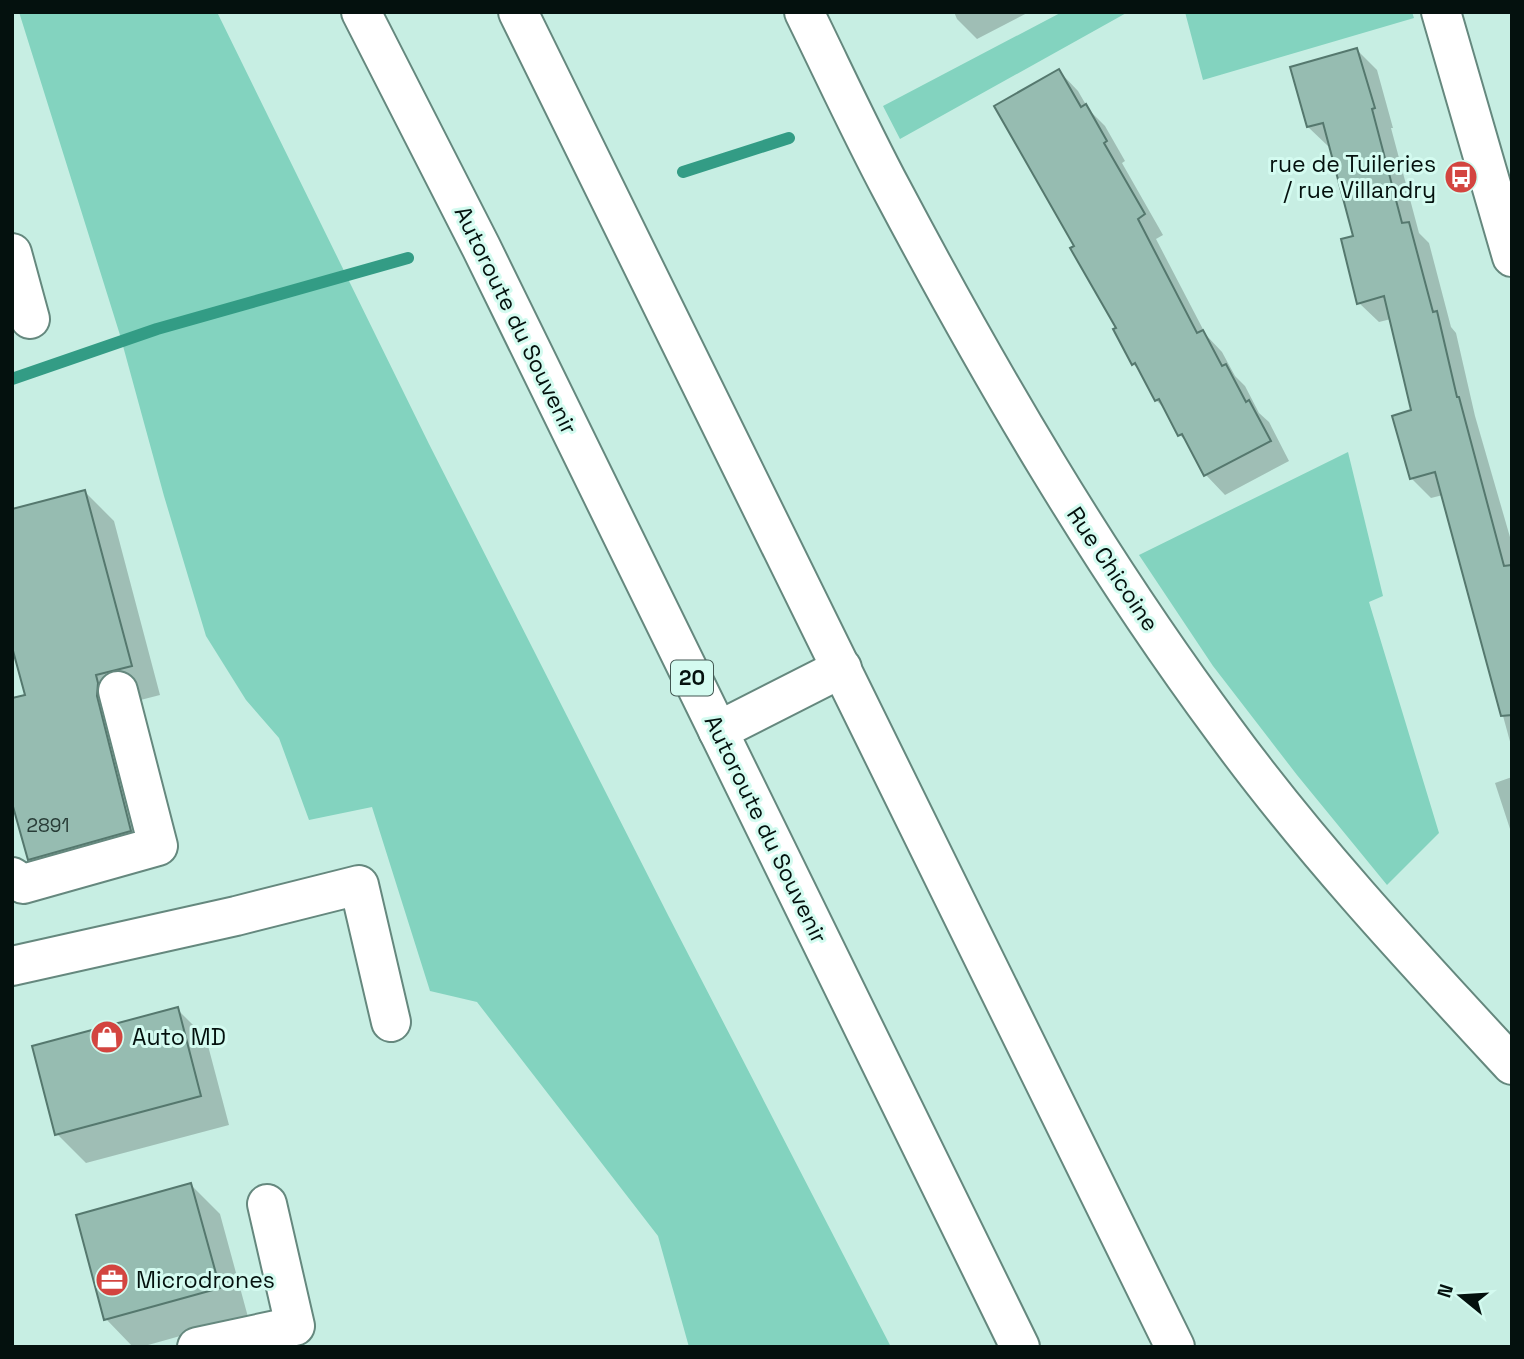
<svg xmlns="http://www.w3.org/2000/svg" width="1524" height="1359" viewBox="0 0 1524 1359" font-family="'Space Grotesk',sans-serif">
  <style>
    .green { fill: #83d3bf }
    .shadow { fill: #0003 }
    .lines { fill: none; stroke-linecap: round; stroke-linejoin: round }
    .stream { stroke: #339c85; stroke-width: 12 }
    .building { fill: #96bcb1; stroke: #55786e; stroke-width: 2 }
    .minor-casing { stroke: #65887e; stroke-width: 42 }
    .highway-casing { stroke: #65887e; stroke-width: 42 }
    .minor { stroke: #fff; stroke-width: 38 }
    .highway { stroke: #fff; stroke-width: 38 }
    .labels { text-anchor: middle; stroke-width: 6; stroke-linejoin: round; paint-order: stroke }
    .number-label { font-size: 19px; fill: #283c37 }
    .shield { fill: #d4fbf0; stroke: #425752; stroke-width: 2 }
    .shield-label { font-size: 21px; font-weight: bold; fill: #04110e }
    .poi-label { font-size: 23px; fill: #04110e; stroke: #d4fbf0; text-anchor: start }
    .street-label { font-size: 23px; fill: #04110e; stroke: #d4fbf0 }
  </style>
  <rect width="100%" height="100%" fill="#c7eee3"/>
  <!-- green -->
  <path class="green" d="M 19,12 L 217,12 L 429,444 L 669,917 L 891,1347 L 689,1347 L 658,1236 L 477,1002 L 430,991 L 372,807 L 309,820 L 279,738 L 246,700 L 206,636 L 164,496 L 120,335 Z
    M 1062,12 L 1128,12 L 900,139 L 883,106 Z
    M 1185,12 L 1412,12 L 1414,18 L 1203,80 Z
    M 1348,452 L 1383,596 L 1369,602 L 1439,833 L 1387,885 L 1297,775 L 1213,666 L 1139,555 Z"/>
  <!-- shadow -->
  <path class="shadow" d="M 954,12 L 1029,12 L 977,39 L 957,19 Z
    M 1357,50 L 1377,70 L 1393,128 L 1391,128 L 1419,233 L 1429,243 L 1451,327 L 1456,333 L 1475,416 L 1512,544 L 1512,749 L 1443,495 L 1431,498 L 1411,478 L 1413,412 L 1391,319 L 1379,322 L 1359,303 L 1355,237 L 1330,146 L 1328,146 L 1308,127 Z
    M 1059,71 L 1078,91 L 1089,110 L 1105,126 L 1125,161 L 1122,163 L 1163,235 L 1156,239 L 1206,335 L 1222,352 L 1235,376 L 1245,386 L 1259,413 L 1269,422 L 1289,461 L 1225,495 L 1206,475 L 1191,446 L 1180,435 L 1167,411 L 1156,400 L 1142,372 L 1133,364 L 1118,328 L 1076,247 Z
    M 85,492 L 114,521 L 160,695 L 125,704 L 160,860 L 58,888 L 29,859 L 27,696 Z
    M 1512,777 L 1512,835 L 1495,783 Z
    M 177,1009 L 206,1038 L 229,1125 L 86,1163 L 57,1134 Z
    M 191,1185 L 220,1214 L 248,1317 L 141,1347 L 133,1347 L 106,1319 Z"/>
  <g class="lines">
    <!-- stream -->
    <path class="stream" d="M 683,172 L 789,138
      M 12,379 L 157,329 L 408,258"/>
  </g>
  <!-- building -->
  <path class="building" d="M 1357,48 L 1375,108 L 1372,109 L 1402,223 L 1409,222 L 1433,312 L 1437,311 L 1457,397 L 1459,397 L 1504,566 L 1512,565 L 1512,715 L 1501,716 L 1435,472 L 1410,479 L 1392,416 L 1411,410 L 1384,296 L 1357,304 L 1341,239 L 1353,236 L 1323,123 L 1307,127 L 1290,67 Z
    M 1059,69 L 1081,107 L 1086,104 L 1107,141 L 1104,143 L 1145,214 L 1138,219 L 1197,333 L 1203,330 L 1222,366 L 1226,364 L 1246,402 L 1249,400 L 1271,441 L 1204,476 L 1182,434 L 1178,436 L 1159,399 L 1155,401 L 1135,363 L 1132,365 L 1113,329 L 1116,328 L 1070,248 L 1074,246 L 994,106 Z
    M 85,490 L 132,666 L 96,675 L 98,683 L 97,696 L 131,831 L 28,860 L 12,803 L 12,698 L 25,695 L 12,647 L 12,509 Z
    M 178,1007 L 201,1096 L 55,1135 L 32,1046 Z
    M 191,1183 L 220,1288 L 104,1320 L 76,1215 Z"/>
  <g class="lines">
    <defs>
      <path id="minor" d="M 804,12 C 833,71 861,132 892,190 C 991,377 1098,560 1224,730 C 1311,849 1412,957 1512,1065
        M 1441,12 L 1512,257
        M 12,253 L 30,319
        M 718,731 L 842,668
        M 12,877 L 23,884 L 158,846 L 118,691
        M 12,966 L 236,916 L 359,885 L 391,1022
        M 197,1347 L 295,1326 L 267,1204"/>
      <path id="highway" d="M 361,12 L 481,247 L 1020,1347
        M 518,12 L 1175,1347"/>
    </defs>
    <!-- minor casing -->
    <use href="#minor" class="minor-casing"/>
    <!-- highway casing -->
    <use href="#highway" class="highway-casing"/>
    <!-- minor -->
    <use href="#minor" class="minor"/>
    <!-- highway -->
    <use href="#highway" class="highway"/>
  </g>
  <!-- icons -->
  <defs>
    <symbol id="bus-disc" viewBox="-11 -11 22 22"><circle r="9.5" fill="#d34540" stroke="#d4fbf0"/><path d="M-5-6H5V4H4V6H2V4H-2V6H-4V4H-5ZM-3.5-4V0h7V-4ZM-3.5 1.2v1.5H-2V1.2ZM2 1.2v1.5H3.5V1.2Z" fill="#fff"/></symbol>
    <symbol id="shop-disc" viewBox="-11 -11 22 22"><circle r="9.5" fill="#d34540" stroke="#d4fbf0"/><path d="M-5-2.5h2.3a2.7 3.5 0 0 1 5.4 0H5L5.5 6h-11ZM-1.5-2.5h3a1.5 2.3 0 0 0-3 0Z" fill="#fff"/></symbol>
    <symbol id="office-disc" viewBox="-11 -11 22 22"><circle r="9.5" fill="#d34540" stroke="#d4fbf0"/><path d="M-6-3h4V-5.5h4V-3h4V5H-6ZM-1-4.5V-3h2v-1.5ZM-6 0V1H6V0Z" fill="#fff"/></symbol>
  </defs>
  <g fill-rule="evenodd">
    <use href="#bus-disc" x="1442" y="158" width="38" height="38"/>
    <use href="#shop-disc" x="88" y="1018" width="38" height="38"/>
    <use href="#office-disc" x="93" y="1261" width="38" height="38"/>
  </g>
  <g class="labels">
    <!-- number labels -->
    <g class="number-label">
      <text x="48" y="832">2891</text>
    </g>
    <!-- shield labels -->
    <rect class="shield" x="671" y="660.5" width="42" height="35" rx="5"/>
    <g class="shield-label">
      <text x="692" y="685">20</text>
    </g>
    <!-- poi labels -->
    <g class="poi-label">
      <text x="1436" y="172" text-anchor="end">rue de Tuileries<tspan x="1436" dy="26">/ rue Villandry</tspan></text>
      <text x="132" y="1045">Auto MD</text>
      <text x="136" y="1288">Microdrones</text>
    </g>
    <!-- street labels -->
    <g class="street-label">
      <text transform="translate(516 320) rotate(64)" y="8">Autoroute du Souvenir</text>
      <text transform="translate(1113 569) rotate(56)" y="8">Rue Chicoine</text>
      <text transform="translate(766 829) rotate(64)" y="8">Autoroute du Souvenir</text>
    </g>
  </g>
  <!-- border -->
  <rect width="1524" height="1359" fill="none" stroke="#04110e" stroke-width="28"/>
  <!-- north arrow -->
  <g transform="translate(1461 1296) rotate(288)" stroke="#d4fbf0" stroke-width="5" paint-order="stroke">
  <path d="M0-5L12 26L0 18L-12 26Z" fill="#04110e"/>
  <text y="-10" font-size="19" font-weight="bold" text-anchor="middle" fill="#04110e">N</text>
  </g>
</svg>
